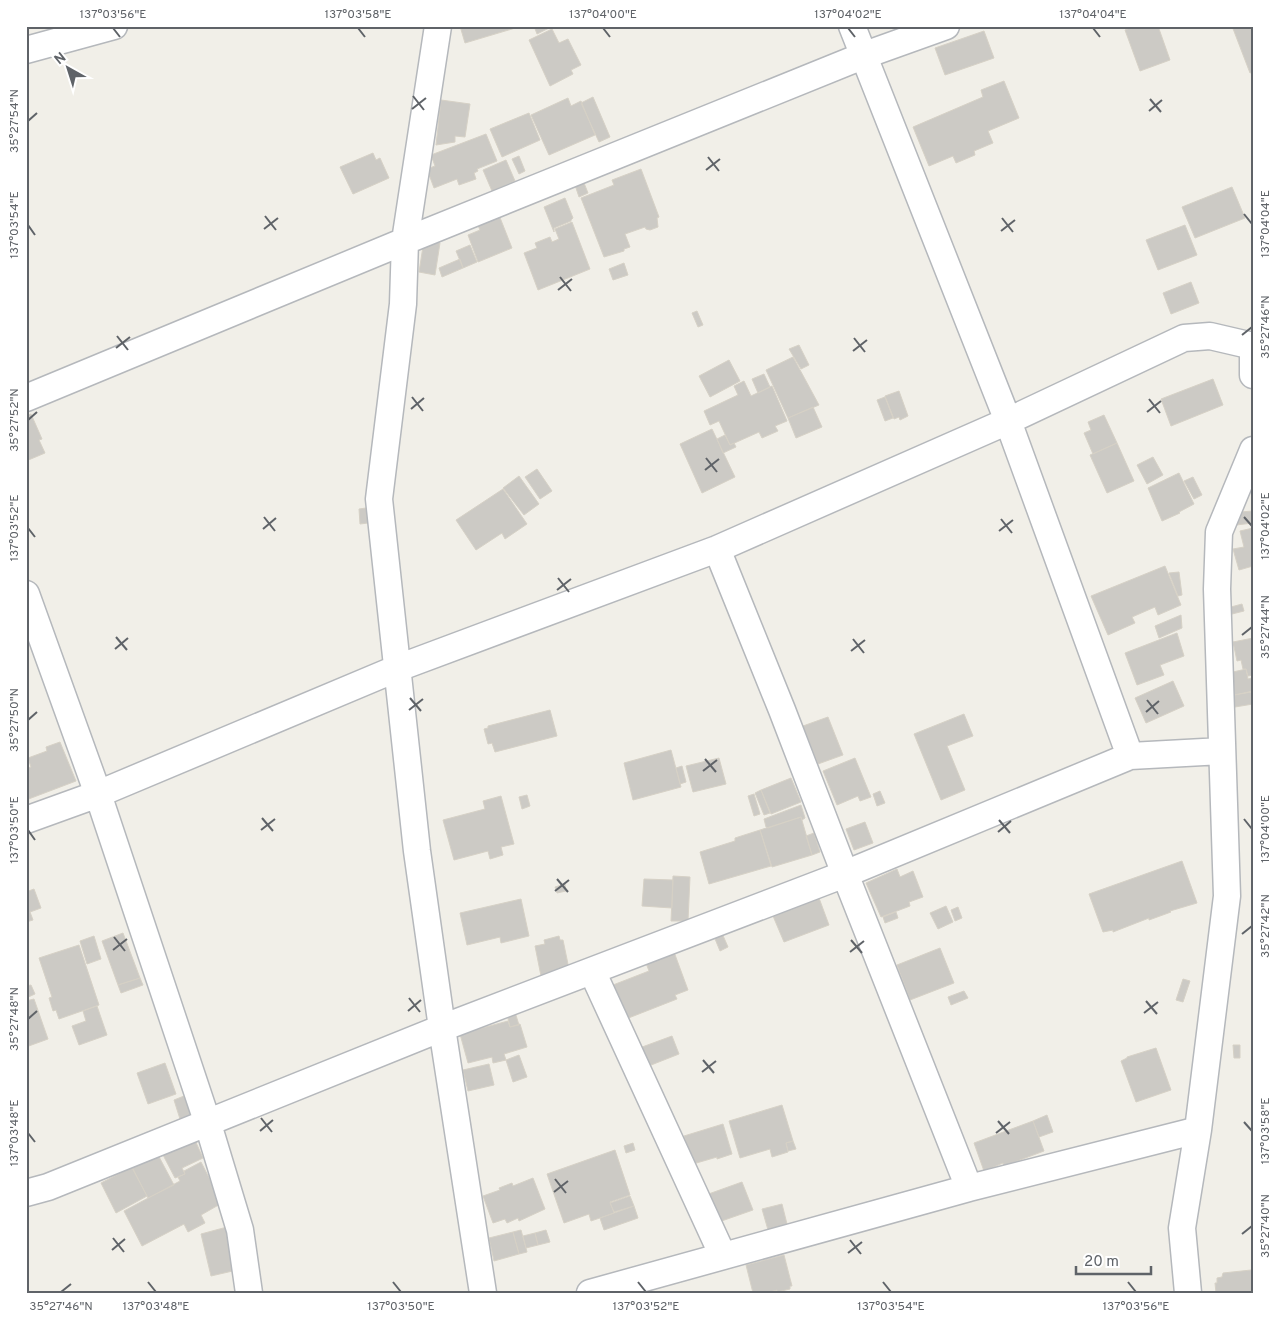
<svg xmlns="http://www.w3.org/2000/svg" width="1279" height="1319" viewBox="0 0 1279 1319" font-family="Overpass,sans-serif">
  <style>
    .building { fill: #cccac5; stroke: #d6d1c6 }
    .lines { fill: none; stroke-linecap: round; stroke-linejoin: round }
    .minor-casing { stroke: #b5b8bc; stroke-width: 29 }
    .minor { stroke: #fff; stroke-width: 26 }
    .ticks { fill: none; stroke: #5f6368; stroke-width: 2 }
    .neatline { fill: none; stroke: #5f6368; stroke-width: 2 }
    .ticks-label { font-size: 12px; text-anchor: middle; fill: #5f6368 }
  </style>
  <rect width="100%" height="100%" fill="#f1efe8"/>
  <!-- building -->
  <path class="building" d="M 460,26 L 522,26 L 465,43 Z
    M 534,26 L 553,26 L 537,34 Z
    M 1135,26 L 1158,26 L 1170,60 L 1140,71 L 1125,30 Z
    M 1232,26 L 1253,26 L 1253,72 L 1250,73 Z
    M 552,29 L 559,43 L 568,39 L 581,65 L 571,70 L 573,74 L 550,86 L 529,40 Z
    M 984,31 L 994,58 L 945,75 L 935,48 Z
    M 1004,81 L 1019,118 L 988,131 L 993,143 L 974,151 L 975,155 L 956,163 L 953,156 L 929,166 L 913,127 L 983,97 L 981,90 Z
    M 593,97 L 610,137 L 599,142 L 581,103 Z
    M 568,98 L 571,106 L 581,101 L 595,135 L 549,155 L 531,115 Z
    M 441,100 L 470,104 L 465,137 L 455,136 L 455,142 L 436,145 Z
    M 529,113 L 540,140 L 502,157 L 490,129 Z
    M 486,134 L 497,161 L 477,169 L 478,171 L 474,173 L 476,179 L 459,185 L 457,179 L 434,188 L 427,169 L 435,166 L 431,155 Z
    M 373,153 L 376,160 L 380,158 L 389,178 L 353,194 L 340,167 Z
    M 519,156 L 525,171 L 519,174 L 512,159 Z
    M 506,160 L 515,181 L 492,191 L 483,170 Z
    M 641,169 L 659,217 L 657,218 L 658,227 L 650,230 L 646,229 L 645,227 L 625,234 L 630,247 L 624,249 L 624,251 L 604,257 L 581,198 L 614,185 L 612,180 Z
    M 582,178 L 588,193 L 579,197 L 574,182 Z
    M 1232,187 L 1245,218 L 1195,238 L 1182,207 Z
    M 565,198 L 573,218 L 571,220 L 571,221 L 554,228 L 554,232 L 544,207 Z
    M 497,210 L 512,248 L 478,262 L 468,235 L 480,230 L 475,219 Z
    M 572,222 L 590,269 L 538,290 L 524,253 L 537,248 L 535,243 L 550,237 L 552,242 L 559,239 L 555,229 Z
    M 1185,225 L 1197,255 L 1158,270 L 1146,240 Z
    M 424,240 L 440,243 L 435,275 L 419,272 Z
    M 470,245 L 477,262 L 463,268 L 456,251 Z
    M 460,259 L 463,268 L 442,277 L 439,268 Z
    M 624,263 L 628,275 L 613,280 L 609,269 Z
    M 1191,282 L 1199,303 L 1171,314 L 1163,293 Z
    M 697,311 L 703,325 L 698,327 L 692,313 Z
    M 799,345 L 809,365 L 801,369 L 789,349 Z
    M 793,357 L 819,405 L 788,418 L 766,370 Z
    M 729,360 L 740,381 L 710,397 L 699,376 Z
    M 764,374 L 770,387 L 758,393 L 752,379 Z
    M 1213,379 L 1223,405 L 1171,426 L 1161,399 Z
    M 744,381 L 751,396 L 772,386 L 787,421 L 775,426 L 778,431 L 762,438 L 759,432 L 730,445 L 719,421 L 710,425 L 704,411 L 738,395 L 734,386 Z
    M 899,391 L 908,416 L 900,420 L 899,417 L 894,419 L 885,396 Z
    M 885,397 L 893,418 L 885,421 L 877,400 Z
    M 813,407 L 822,427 L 796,438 L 788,418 Z
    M 31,414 L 42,439 L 39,440 L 45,453 L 26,461 L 26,416 Z
    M 1104,415 L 1117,443 L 1093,454 L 1084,433 L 1091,430 L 1088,422 Z
    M 712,429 L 735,477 L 702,493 L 680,444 Z
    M 725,435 L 730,445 L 734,443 L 736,447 L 723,453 L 717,439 Z
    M 1117,443 L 1134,481 L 1107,493 L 1090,455 Z
    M 1153,457 L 1163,475 L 1147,484 L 1137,465 Z
    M 537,469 L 552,491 L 540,499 L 525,477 Z
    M 1179,473 L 1194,504 L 1179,512 L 1180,513 L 1162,521 L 1148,488 Z
    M 519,476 L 539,504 L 524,515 L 503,488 Z
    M 1193,477 L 1202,495 L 1194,499 L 1184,481 Z
    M 503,489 L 527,524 L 505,539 L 502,533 L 476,550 L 456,520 Z
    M 366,508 L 368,523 L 360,524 L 359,509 Z
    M 1253,511 L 1253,523 L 1236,525 L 1240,512 Z
    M 1253,528 L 1253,566 L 1239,570 L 1233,549 L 1244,547 L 1240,531 Z
    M 1165,566 L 1181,605 L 1158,615 L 1155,607 L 1132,617 L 1135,623 L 1108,635 L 1091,596 Z
    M 1179,572 L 1182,595 L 1178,596 L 1169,573 Z
    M 1242,604 L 1244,611 L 1232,614 L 1231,607 Z
    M 1181,615 L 1182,628 L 1159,638 L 1155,626 Z
    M 1177,633 L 1184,656 L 1160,665 L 1164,675 L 1137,685 L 1125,653 Z
    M 1253,638 L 1253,675 L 1248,676 L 1246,669 L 1243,669 L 1241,660 L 1237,661 L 1233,642 Z
    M 1246,669 L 1248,679 L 1252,678 L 1253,691 L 1234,695 L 1233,672 Z
    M 1173,681 L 1184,706 L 1146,723 L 1135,698 Z
    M 1252,692 L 1253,704 L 1235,707 L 1234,695 Z
    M 550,710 L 557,736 L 495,752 L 492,743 L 488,744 L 484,729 L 488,728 L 488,726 Z
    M 964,714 L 973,736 L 947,746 L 965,790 L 941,800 L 914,734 Z
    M 828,717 L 843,755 L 818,764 L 803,726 Z
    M 60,742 L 76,781 L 26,800 L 26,769 L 31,767 L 28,758 L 47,751 L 46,747 Z
    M 671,750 L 681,787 L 633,800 L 624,763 Z
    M 719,758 L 726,784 L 693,792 L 686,766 Z
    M 855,758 L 871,797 L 860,801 L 858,796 L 837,805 L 823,771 Z
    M 682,766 L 686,782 L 680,784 L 676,768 Z
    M 791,778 L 801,802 L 771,814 L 761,790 Z
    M 761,790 L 770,813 L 764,815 L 755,793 Z
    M 880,791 L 885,803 L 877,806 L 873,794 Z
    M 754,794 L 760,814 L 754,816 L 748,796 Z
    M 527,795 L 530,806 L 522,809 L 519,797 Z
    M 501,796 L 514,844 L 501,847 L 503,855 L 490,859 L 488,851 L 454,860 L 443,820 L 485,809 L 483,801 Z
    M 801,805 L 805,818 L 802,820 L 801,817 L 768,828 L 766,827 L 764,819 Z
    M 801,817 L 812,855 L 772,867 L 760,830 Z
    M 865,822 L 873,843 L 854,850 L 846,829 Z
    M 760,830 L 771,866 L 709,884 L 700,852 L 735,841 L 735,838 Z
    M 814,833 L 820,852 L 812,855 L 806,836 Z
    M 1182,861 L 1197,903 L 1170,911 L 1171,912 L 1149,920 L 1149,918 L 1113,932 L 1113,930 L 1103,932 L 1089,894 Z
    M 897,869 L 900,877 L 913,871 L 923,897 L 909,902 L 910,906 L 881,917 L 866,883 Z
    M 673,876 L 690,877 L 688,921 L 671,921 Z
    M 644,879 L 673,880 L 672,908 L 642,906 Z
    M 565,884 L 566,891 L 557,893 L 555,887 Z
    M 34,889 L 41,908 L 30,912 L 33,920 L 26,922 L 26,892 Z
    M 819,898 L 829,925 L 784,942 L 773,916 L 781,913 L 779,910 L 787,906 L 788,910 Z
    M 521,899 L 529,936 L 501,943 L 500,937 L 467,945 L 460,913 Z
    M 946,906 L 953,922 L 938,929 L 930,913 Z
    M 958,907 L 962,918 L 955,921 L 951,910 Z
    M 896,912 L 898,918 L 885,923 L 883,917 Z
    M 721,931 L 728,947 L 720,951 L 713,934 Z
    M 123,933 L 140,978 L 118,985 L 102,941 Z
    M 94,936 L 101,959 L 87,964 L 80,941 Z
    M 559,936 L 560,940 L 563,940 L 569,969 L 541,976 L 535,946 L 545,944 L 544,940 Z
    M 79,945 L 99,1005 L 59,1019 L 56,1010 L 53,1011 L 49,998 L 52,997 L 39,958 Z
    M 940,948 L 954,983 L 910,1000 L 897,965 Z
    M 674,952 L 688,990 L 675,995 L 677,999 L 626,1019 L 613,985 L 649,971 L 646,963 Z
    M 140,978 L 143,985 L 121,993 L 118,985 Z
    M 1183,979 L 1190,981 L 1183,1002 L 1176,1000 Z
    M 31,985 L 35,994 L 26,998 L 26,986 Z
    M 964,991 L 968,998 L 951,1005 L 948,997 Z
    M 34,999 L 48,1039 L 26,1047 L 26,1001 Z
    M 97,1006 L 107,1035 L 79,1045 L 72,1026 L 86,1021 L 83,1011 Z
    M 515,1012 L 519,1025 L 510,1027 L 507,1014 Z
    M 508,1021 L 510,1027 L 520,1024 L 527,1047 L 504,1054 L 506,1060 L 493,1063 L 492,1057 L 468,1063 L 460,1034 Z
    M 672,1036 L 679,1054 L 641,1069 L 634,1050 Z
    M 1233,1045 L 1240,1045 L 1240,1058 L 1234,1058 Z
    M 1156,1048 L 1171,1090 L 1136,1102 L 1121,1061 L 1127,1058 L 1127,1057 Z
    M 519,1055 L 527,1077 L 513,1082 L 506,1060 Z
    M 165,1063 L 176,1094 L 148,1104 L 137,1073 Z
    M 489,1064 L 494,1085 L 468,1091 L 463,1070 Z
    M 184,1096 L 191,1115 L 180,1119 L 174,1100 Z
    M 782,1105 L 793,1141 L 786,1143 L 788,1152 L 772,1157 L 770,1149 L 740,1158 L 729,1121 Z
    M 1047,1115 L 1053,1132 L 1039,1137 L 1033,1121 Z
    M 1033,1121 L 1044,1151 L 1004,1166 L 1003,1163 L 984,1171 L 974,1143 Z
    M 723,1124 L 732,1154 L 717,1159 L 717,1157 L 693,1164 L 684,1136 Z
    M 194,1138 L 203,1158 L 182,1168 L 185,1174 L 175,1178 L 162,1153 Z
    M 793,1141 L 796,1149 L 788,1151 L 786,1143 Z
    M 633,1143 L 635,1150 L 626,1153 L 624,1146 Z
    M 615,1150 L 630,1195 L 610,1202 L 614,1213 L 591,1221 L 589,1214 L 564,1223 L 547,1174 Z
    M 157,1153 L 174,1185 L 148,1198 L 131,1166 Z
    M 201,1162 L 222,1203 L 201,1215 L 205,1223 L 188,1232 L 184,1224 L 142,1246 L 124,1211 L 180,1181 L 178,1177 L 185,1174 L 184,1171 Z
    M 132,1167 L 147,1196 L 116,1213 L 101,1183 Z
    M 533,1178 L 545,1209 L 519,1221 L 518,1218 L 507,1223 L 505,1219 L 493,1223 L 483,1196 L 500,1190 L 499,1188 L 512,1183 L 513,1186 Z
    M 742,1182 L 753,1210 L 713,1224 L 703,1196 Z
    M 630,1196 L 634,1206 L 614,1212 L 610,1203 Z
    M 782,1204 L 787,1224 L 768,1230 L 762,1209 Z
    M 634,1206 L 638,1218 L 604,1230 L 600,1218 Z
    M 227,1227 L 237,1270 L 211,1276 L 201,1234 Z
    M 521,1230 L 527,1252 L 519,1254 L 513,1232 Z
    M 546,1230 L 550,1242 L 538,1245 L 535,1233 Z
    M 513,1232 L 519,1254 L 494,1261 L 489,1238 Z
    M 535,1233 L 538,1245 L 526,1248 L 523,1236 Z
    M 784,1255 L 792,1286 L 790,1286 L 790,1289 L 777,1292 L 777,1290 L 766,1293 L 753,1293 L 746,1265 Z
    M 1251,1270 L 1253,1272 L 1253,1293 L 1216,1293 L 1215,1283 L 1217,1283 L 1217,1278 L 1222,1277 L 1223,1273 Z"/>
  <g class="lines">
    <defs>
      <path id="minor" d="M 438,26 L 405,241 L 403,304 L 379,499 L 417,851 L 442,1028 L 483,1293
        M 852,26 L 1008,421 L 1130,756
        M 26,50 L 114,26
        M 1253,345 L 1253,375
        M 26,398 L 405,241 L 865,55 L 946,26
        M 717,549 L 782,710 L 845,874 L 969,1188
        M 26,594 L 98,794 L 208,1124 L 240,1230 L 249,1293
        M 26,820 L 98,794 L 398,668 L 717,549 L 1008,421 L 1184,338 L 1210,336 L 1253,346
        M 592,971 L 723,1256
        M 26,1193 L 48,1187 L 442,1028 L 845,874 L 1130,756 L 1222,751
        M 590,1293 L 969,1188 L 1198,1130
        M 1188,1293 L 1182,1228 L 1198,1130 L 1227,896 L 1217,589 L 1219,532 L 1253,450"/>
    </defs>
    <!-- minor casing -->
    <use href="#minor" class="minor-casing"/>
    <!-- minor -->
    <use href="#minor" class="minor"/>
  </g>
  <!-- ticks -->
  <path class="ticks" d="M 113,28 L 120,37M 358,28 L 365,37M 603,28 L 610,37M 848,28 L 855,37M 1093,28 L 1100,37M 413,96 L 424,110M 1150,99 L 1161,112M 412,109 L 426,98M 1149,111 L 1162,100M 28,121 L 37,113M 708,157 L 719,171M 706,170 L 720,159M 1244,214 L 1252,224M 265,216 L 276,230M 1002,218 L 1013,232M 28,225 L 35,235M 264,229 L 278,218M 1001,231 L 1015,220M 560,277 L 571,291M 558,290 L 572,279M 1242,335 L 1252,327M 117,336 L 128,350M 854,338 L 865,352M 116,348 L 130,337M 853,351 L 867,340M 412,397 L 423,411M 1149,399 L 1160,413M 411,409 L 424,398M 1147,412 L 1161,401M 28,420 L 37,412M 706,458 L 717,472M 705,470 L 719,459M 264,517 L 275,531M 1244,517 L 1252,526M 1001,519 L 1012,533M 28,528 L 35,537M 263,529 L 276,518M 999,531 L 1013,520M 558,578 L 569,592M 557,590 L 571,579M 1242,635 L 1252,627M 116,637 L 127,650M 853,639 L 864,653M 115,649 L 128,638M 851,651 L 865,640M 410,698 L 421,711M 1147,700 L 1158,714M 409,710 L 423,699M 1146,712 L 1159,701M 28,720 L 37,712M 705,759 L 716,772M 703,771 L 717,760M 262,818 L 273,831M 1244,819 L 1252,829M 999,820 L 1010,833M 28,830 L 35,840M 261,830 L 275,819M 998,832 L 1011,821M 557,879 L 568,892M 555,891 L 569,880M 1242,934 L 1252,926M 114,937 L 125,951M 851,940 L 862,953M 113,950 L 127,939M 850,952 L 864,941M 409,998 L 420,1012M 1146,1001 L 1157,1014M 408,1011 L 421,1000M 1144,1013 L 1158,1002M 28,1019 L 37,1011M 703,1060 L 714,1073M 702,1072 L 716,1061M 261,1118 L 272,1132M 998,1121 L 1009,1134M 1244,1122 L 1252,1131M 260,1131 L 273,1120M 28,1133 L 35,1142M 996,1133 L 1010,1122M 555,1179 L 566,1193M 554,1192 L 568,1181M 1242,1234 L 1252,1226M 113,1238 L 124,1252M 850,1240 L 861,1254M 112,1250 L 125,1239M 848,1253 L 862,1242M 148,1282 L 156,1292M 393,1282 L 401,1292M 638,1282 L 646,1292M 883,1282 L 891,1292M 1128,1282 L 1136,1292M 61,1292 L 71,1284"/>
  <!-- border -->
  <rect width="1279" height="1319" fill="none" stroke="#ffffff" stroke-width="55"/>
  <!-- north arrow -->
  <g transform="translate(68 68) rotate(321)" stroke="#ffffff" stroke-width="4" paint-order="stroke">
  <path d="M0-4L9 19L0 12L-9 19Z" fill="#5f6368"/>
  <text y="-8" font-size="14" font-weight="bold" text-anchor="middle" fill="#5f6368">N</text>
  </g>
  <!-- scale -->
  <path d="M1076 1266v8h75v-8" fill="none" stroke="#5f6368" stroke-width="2.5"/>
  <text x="1084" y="1266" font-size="15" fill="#5f6368" stroke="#ffffff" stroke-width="4" paint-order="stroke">20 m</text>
  <rect x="28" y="28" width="1224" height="1264" class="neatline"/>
  <g class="ticks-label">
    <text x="113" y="18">137°03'56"E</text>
    <text x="358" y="18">137°03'58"E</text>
    <text x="603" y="18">137°04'00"E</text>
    <text x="848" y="18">137°04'02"E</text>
    <text x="1093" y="18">137°04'04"E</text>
    <text transform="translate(14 121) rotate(-90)" y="4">35°27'54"N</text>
    <text transform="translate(1265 224) rotate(-90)" y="4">137°04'04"E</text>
    <text transform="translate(14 225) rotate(-90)" y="4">137°03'54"E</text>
    <text transform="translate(1265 327) rotate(-90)" y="4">35°27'46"N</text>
    <text transform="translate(14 420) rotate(-90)" y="4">35°27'52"N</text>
    <text transform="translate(1265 526) rotate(-90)" y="4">137°04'02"E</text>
    <text transform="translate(14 528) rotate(-90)" y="4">137°03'52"E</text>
    <text transform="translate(1265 627) rotate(-90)" y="4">35°27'44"N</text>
    <text transform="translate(14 720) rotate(-90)" y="4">35°27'50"N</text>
    <text transform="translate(1265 829) rotate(-90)" y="4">137°04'00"E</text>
    <text transform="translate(14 830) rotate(-90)" y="4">137°03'50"E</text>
    <text transform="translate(1265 926) rotate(-90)" y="4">35°27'42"N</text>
    <text transform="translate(14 1019) rotate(-90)" y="4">35°27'48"N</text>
    <text transform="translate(1265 1131) rotate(-90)" y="4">137°03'58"E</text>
    <text transform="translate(14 1133) rotate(-90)" y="4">137°03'48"E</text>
    <text transform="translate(1265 1226) rotate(-90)" y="4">35°27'40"N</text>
    <text x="61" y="1310">35°27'46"N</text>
    <text x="156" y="1310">137°03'48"E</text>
    <text x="401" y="1310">137°03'50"E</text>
    <text x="646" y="1310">137°03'52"E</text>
    <text x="891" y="1310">137°03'54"E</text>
    <text x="1136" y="1310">137°03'56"E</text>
  </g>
</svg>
